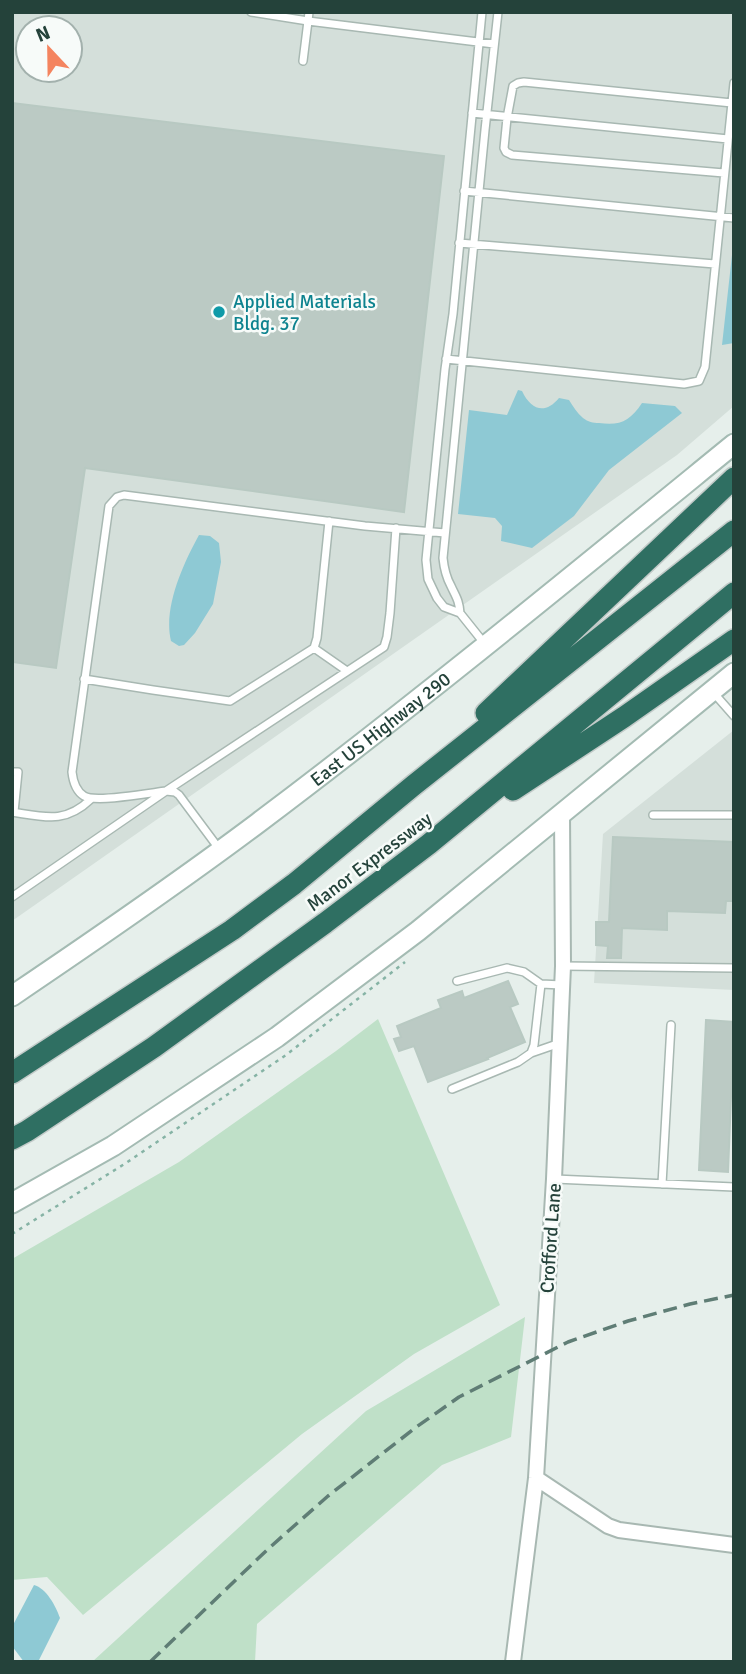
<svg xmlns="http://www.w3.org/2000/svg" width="746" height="1674" viewBox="0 0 746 1674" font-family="Signika,sans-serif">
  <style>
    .built { fill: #d4dfda; fill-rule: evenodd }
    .green { fill: #bfe0c8 }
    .water { fill: #8ec9d4 }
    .building { fill: #bbcac4; stroke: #b8c9c2; stroke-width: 2 }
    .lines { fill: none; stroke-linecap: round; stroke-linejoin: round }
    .service-casing { stroke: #a8b8b2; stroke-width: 10 }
    .minor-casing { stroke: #a8b8b2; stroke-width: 18 }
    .secondary-casing { stroke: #a4bbb3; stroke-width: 23 }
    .motorway-casing { stroke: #c2cac8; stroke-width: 24 }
    .path { stroke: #86b3a5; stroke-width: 2.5; stroke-dasharray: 3.5 5; stroke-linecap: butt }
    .service { stroke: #fff; stroke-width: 7 }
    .minor { stroke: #fff; stroke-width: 14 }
    .secondary { stroke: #fff; stroke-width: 19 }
    .motorway { stroke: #2f6f62; stroke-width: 21 }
    .rail { stroke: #5f7d75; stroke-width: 3.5; stroke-dasharray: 14 7; stroke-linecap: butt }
    .culture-dot { fill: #0f9aa8; stroke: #f7fbf9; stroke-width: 2.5 }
    .labels { text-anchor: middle; stroke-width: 5; stroke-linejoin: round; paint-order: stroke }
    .culture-label { font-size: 19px; fill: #0d838f; stroke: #f7fbf9; text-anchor: start }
    .street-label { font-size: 19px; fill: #24423a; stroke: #f7fbf9 }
  </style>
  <rect width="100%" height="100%" fill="#e6efeb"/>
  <!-- built -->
  <path class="built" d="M 12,12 L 734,12 L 734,406 L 677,455 L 12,921 ZM 28,28 L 70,28 L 70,70 L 28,70 Z
    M 734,730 L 734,990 L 594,983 L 603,834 Z"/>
  <!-- green -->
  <path class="green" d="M 378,1019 L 500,1305 L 414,1354 L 302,1434 L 83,1615 L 47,1577 L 12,1580 L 12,1259 L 179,1162 L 336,1051 Z
    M 525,1317 L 511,1437 L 442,1465 L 257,1624 L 255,1662 L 92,1662 L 366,1411 Z"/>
  <!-- water -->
  <path class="water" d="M 734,237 L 734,343 L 722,345 Z
    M 518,390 L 522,391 C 531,410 545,415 559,398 L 569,400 C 573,406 577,413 583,418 C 588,422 593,423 599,423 C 620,426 630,421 642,403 L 675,406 L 682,413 L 609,470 L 574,516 L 532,548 L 501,541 L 502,526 L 495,518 L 458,514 L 469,410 L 507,415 Z
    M 199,535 L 210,536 L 219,543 L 221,562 L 213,604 L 195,633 L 184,645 L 179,646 L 171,641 C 163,608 183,564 199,535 Z
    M 34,1585 C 46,1588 56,1606 60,1618 L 38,1662 L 24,1662 L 12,1646 L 13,1625 Z"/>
  <!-- building -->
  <path class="building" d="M 12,103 L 444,156 L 404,512 L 85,468 L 56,668 L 12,662 Z
    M 613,837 L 734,842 L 734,901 L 726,901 L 725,913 L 667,911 L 667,930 L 622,928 L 621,958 L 607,958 L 608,946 L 596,945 L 596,922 L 609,922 Z
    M 508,981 L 518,1004 L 510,1007 L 525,1042 L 487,1058 L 488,1059 L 428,1082 L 414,1046 L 399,1051 L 394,1039 L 401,1037 L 397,1026 L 441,1008 L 438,1000 L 462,991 L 464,998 Z
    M 706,1020 L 734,1022 L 728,1172 L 699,1170 Z"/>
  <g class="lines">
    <defs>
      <path id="service" d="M 251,12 L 308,21 L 303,61
        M 309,12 L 308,21 L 494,44
        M 482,12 L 453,314 L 445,369 L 426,560 L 428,579 L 437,598 L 444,607 L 460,613 L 484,643
        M 472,113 L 728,139
        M 724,173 L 512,155 L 506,152 L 504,148 L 507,118 L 513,86 L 518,83 L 524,82 L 732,103
        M 464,191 L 734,218
        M 459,243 L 715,264
        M 446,359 L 684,384 L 699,381 L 705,367 L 734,83
        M 460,613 C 459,600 456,597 451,586 C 446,577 444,568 443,558 L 485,130 L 498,12
        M 314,648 L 347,671
        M 84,679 L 153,690 L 230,701 L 314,648 L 317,638 L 329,521
        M 712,691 L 734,716
        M 12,772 L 18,772 L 14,812
        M 12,812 C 45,817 65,824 91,799
        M 653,815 L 734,815
        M 220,850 L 179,795 L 175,792 L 166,791 C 150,793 95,803 84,796 C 76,791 73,781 72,772 L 109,506 L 117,497 L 124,495 L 365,526 L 445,533
        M 12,897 L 166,791 L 384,647 L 387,637 L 390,613 L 396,528
        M 563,966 L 734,968
        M 457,981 L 507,968 L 524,972 L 541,984 L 562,985
        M 531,1053 L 560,1043
        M 452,1089 L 518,1062 L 531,1053 L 534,1045 L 541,984
        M 555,1179 L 734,1187
        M 662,1184 L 671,1025"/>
      <path id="minor" d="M 536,1478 L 608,1526 L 619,1530 L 734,1545
        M 513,1662 L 536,1478 L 554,1179 L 563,966 L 562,813"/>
      <g id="secondary">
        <path id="s1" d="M 12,996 C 95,940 178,883 258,823 C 420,701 577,572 734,444"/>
        <path d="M 12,1203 L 113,1146 L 277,1037 L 418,931 L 734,673"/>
      </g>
      <path id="motorway" d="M 486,713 L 734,478
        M 513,790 L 624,717 L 734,640
        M 12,1073 L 232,930 L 294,884 L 414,785 L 734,531
        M 12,1139 L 27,1131 L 154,1047 L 325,923 L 429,844 L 734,593"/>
    </defs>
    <!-- service casing -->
    <use href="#service" class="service-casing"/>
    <!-- minor casing -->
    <use href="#minor" class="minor-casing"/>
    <!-- secondary casing -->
    <use href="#secondary" class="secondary-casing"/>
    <!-- motorway casing -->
    <use href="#motorway" class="motorway-casing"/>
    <!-- path -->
    <path class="path" d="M 12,1234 L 126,1163 L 286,1055 L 405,962"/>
    <!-- service -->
    <use href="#service" class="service"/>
    <!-- minor -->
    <use href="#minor" class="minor"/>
    <!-- secondary -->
    <use href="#secondary" class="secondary"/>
    <!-- motorway -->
    <use href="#motorway" class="motorway"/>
    <!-- rail -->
    <path class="rail" d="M 150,1662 L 268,1549 L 328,1496 L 415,1428 L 459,1397 L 568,1342 L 628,1321 L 690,1304 L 734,1295"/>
  </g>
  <!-- markers -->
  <circle class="culture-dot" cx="219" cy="312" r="7"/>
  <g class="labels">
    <!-- culture labels -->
    <g class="culture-label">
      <text x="233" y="308">Applied Materials<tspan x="233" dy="22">Bldg. 37</tspan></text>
    </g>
    <!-- street labels -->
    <g class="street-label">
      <text dy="7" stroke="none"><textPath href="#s1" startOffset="455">East US Highway 290</textPath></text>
      <text transform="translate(369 861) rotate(-37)" y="7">Manor Expressway</text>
      <text transform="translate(550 1238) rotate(-86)" y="7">Crofford Lane</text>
    </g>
  </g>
  <!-- border -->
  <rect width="746" height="1674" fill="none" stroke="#24423a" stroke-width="28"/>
  <!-- north arrow -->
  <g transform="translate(49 49) rotate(338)"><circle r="33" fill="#f7fbf9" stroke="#a3b1ad" stroke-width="2"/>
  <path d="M0-5L12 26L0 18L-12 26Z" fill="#f4845f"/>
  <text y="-10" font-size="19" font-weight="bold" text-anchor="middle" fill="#24423a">N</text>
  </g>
</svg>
